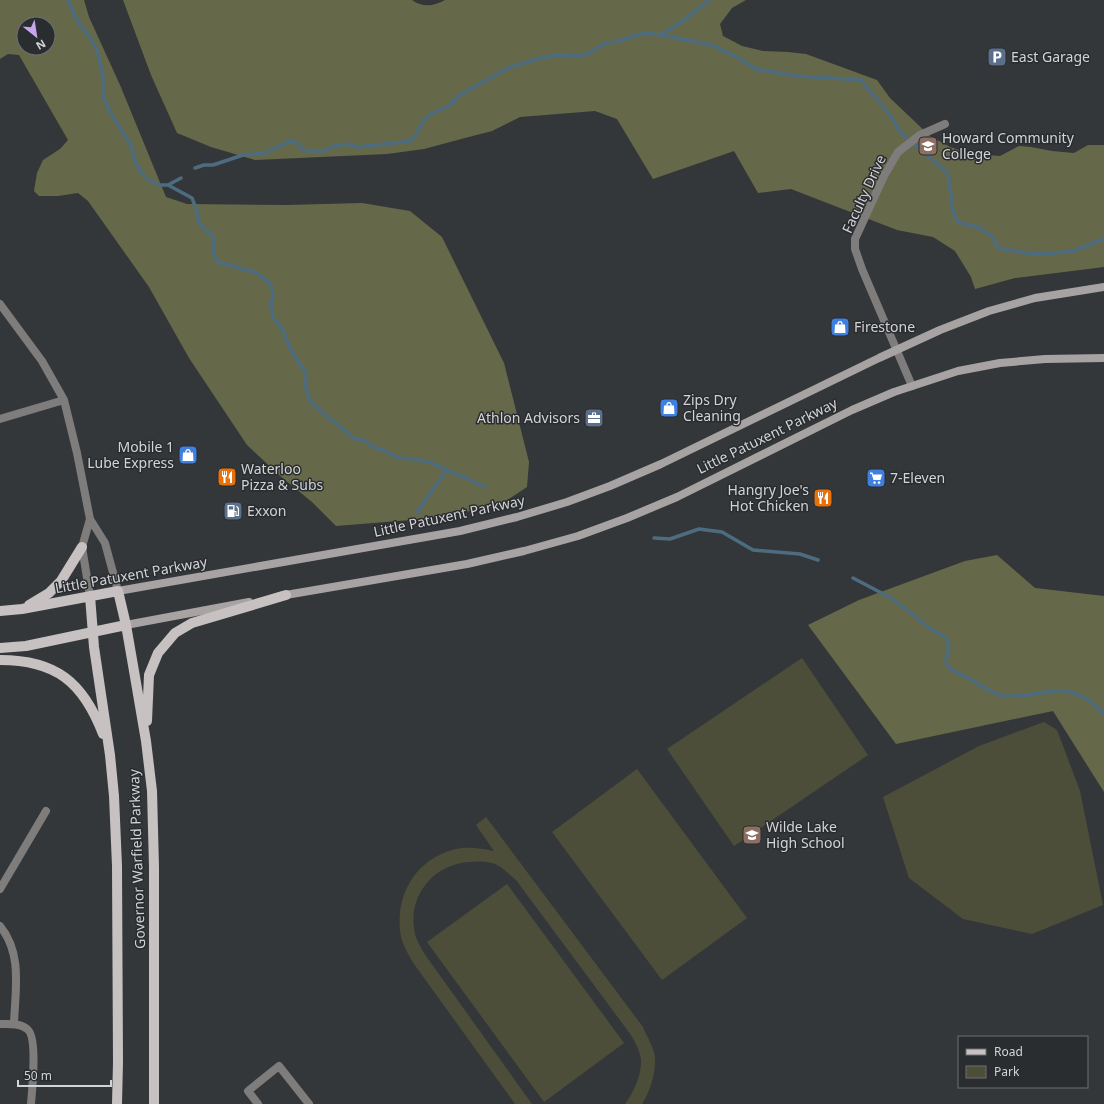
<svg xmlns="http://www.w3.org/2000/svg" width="1104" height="1104" viewBox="0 0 1104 1104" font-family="'Noto Sans',sans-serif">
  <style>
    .green { fill: #4c4e3a }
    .forest { fill: #666949; fill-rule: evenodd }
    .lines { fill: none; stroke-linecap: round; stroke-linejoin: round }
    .stream { stroke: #4d6c80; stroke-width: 3.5 }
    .street { stroke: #7f7c7c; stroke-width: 8 }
    .secondary { stroke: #a8a3a3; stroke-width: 8 }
    .primary { stroke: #c7c1c1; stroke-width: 10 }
    .labels { text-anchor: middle; stroke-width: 3; stroke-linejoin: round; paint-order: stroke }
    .poi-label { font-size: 14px; fill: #d2d3d6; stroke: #2a2d30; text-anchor: start }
    .street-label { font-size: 14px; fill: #d2d3d6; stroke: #2a2d30 }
  </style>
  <rect width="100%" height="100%" fill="#34373a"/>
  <!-- green -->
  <path class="green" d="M 802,658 L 868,755 L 734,846 L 667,749 Z
    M 1044,722 L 1057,730 L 1080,791 L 1103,905 L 1032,934 L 963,919 L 909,878 L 883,797 L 979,746 Z
    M 637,769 L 747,918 L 662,980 L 552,832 Z
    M 486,817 L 643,1027 C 647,1037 654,1047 655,1058 C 656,1072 650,1092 642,1104 L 625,1104 C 634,1092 642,1074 641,1059 C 640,1051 635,1042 631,1035 L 516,880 C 510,875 505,870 499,866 C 491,861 479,861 469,862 C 435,864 409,894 414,928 C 415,939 421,948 426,956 L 532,1104 L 515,1104 L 414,964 C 408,954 401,943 400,930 C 396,890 420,855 461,848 C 472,847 483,849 494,851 L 476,825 Z
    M 507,884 L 624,1043 L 544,1102 L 427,942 Z"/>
  <!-- forest -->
  <path class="forest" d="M 0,0 L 84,0 L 89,17 L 120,85 L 166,197 L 187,204 L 287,205 L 362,203 L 410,211 L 442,237 L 504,363 L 529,462 L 527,487 L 498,506 L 448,515 L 423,519 L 336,526 L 312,502 L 279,475 L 247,445 L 189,358 L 149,287 L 88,201 L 78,193 L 58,196 L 39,196 L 34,191 L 37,173 L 43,160 L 60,149 L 68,140 L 19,55 L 8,54 L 0,59 ZM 24,24 L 48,24 L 48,48 L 24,48 Z
    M 123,0 L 412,0 C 423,8 434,6 445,0 L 746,0 L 732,8 L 720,24 L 723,36 L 742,46 L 763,51 L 788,52 L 806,54 L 877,80 L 890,98 L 930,136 L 950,147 L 971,154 L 1000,156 L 1019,146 L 1031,147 L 1052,151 L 1074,153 L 1088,145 L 1104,145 L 1104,267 L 1015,278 L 975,289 L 971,277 L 955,251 L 933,237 L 897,230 L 791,189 L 758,193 L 734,151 L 653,179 L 617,119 L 595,111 L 520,117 L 492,131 L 465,138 L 424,149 L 387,154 L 255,160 L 211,147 L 177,133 L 151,75 Z
    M 997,555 L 1035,588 L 1104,596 L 1104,792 L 1053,711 L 896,744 L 808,625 L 859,600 L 965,561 Z"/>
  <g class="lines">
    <!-- stream -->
    <path class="stream" d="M 68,0 L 76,19 L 89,36 L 97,50 L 103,76 L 103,95 L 110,112 L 132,147 L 134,158 L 136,164 L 142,173 L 150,181 L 160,185 L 168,185 L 181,178
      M 661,35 L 712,45 L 737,57 L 756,69 L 798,76 L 861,80 L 890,115 L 901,133 L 948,173 L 953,212 L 958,222 L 980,228 L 992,236 L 998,248 L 1033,254 L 1054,253 L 1073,251 L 1104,239
      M 195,168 L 204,165 L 213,165 L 243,155 L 265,153 L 290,141 L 297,143 L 303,150 L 310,151 L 324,151 L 334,146 L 347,144 L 358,147 L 411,141 L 416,135 L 424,120 L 431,114 L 449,106 L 460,95 L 508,68 L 541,58 L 558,55 L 578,56 L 588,54 L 605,43 L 616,42 L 633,36 L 648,33 L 660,35 L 677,25 L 710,0
      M 168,185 L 192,198 L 197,211 L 198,220 L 205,230 L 211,234 L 214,240 L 213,251 L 218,262 L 254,272 L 267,280 L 272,288 L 273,296 L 271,302 L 273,318 L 282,328 L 290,348 L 307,375 L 305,385 L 310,401 L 330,419 L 335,422 L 353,438 L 365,441 L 376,448 L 386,451 L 398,458 L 415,459 L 429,462 L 486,487
      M 417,512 L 447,470
      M 654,538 L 670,539 L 699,529 L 722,532 L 753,550 L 800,554 L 818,560
      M 853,578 L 893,599 L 932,630 L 946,637 L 949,649 L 946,658 L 947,666 C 956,674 959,673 968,678 C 980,684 990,693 1004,696 C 1021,698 1037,693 1053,691 C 1072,688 1093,700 1104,715"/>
    <!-- street -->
    <path class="street" d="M 0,304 L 42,361 L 64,400 L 77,453 L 90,519 L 105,543 L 118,591
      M 912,386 L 862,269 L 855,249 L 855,239 L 884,176 L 898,152 L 920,135 L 945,124
      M 0,419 L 64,400
      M 90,519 L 82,547 L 90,596
      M 0,889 L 46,811
      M 0,926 C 23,954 15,991 14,1024
      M 0,1024 C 9,1024 20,1023 27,1029 C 38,1036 32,1090 31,1104
      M 258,1104 L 248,1091 L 279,1066 L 309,1104"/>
    <!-- secondary -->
    <path class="secondary" d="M 118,591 L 460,531 L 517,517 L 567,502 L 610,486 L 661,464 L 879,358 L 940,330 L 989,311 L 1035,298 L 1104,287
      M 280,596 L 467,564 L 524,551 L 578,536 L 627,518 L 677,497 L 852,410 L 894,392 L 958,371 L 1000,363 L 1045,359 L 1104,358
      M 126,625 L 249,602"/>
    <!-- primary -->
    <path class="primary" d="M 90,596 L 94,647 L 110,755 L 114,796 L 117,866 L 118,1062 L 117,1104
      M 29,605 L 49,593 L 61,581 L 82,547
      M 0,611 L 22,609 L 118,591 L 126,625 L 134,671 L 146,741 L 152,791 L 154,867 L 154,1104
      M 0,648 L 26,646 L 126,625
      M 0,660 C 56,660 83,682 103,734
      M 147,721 L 149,675 L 158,653 L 175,633 L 192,623 L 286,595"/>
  </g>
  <!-- icons -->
  <defs>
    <symbol id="parking-square" viewBox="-11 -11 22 22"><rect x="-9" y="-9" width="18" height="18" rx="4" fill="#5c6f8a" stroke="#2a2d30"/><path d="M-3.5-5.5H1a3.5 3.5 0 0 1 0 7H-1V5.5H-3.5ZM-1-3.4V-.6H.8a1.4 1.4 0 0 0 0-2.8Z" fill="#fff"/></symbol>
    <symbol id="university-square" viewBox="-11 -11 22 22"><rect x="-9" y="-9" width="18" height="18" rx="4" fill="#8d6e63" stroke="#2a2d30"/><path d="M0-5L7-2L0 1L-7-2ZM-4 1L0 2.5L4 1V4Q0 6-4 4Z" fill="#fff"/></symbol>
    <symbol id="shop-square" viewBox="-11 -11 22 22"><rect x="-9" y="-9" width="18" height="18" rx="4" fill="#3f7fe0" stroke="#2a2d30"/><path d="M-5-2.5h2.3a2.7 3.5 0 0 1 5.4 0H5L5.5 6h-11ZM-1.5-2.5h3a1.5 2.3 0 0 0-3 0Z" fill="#fff"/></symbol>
    <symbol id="office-square" viewBox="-11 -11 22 22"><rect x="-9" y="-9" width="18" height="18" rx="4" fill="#5c6f8a" stroke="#2a2d30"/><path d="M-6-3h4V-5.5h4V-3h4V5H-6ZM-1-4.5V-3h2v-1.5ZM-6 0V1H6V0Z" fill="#fff"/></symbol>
    <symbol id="restaurant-square" viewBox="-11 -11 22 22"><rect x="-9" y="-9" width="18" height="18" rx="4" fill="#e8710a" stroke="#2a2d30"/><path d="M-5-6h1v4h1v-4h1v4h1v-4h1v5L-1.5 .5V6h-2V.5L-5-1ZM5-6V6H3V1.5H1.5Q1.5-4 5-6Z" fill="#fff"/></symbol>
    <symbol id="supermarket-square" viewBox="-11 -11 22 22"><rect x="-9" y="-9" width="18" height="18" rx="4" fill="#3f7fe0" stroke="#2a2d30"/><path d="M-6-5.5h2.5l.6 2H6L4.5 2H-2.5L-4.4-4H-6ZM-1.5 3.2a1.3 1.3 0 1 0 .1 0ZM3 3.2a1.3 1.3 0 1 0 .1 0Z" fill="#fff"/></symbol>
    <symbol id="fuel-square" viewBox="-11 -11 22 22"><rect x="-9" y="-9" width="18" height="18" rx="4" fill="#5c6f8a" stroke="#2a2d30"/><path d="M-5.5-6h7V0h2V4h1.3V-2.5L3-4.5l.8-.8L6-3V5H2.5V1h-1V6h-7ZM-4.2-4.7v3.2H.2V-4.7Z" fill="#fff"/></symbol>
    <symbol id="school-square" viewBox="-11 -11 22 22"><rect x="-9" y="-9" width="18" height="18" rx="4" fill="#8d6e63" stroke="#2a2d30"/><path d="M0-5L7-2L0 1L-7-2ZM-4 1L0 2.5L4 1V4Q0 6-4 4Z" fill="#fff"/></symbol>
  </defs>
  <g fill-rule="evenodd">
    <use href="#parking-square" x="986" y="46" width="22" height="22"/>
    <use href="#university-square" x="917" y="135" width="22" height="22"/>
    <use href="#shop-square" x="829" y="316" width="22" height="22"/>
    <use href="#shop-square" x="658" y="397" width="22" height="22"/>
    <use href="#office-square" x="583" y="407" width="22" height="22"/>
    <use href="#shop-square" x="177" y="444" width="22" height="22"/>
    <use href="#restaurant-square" x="216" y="466" width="22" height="22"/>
    <use href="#supermarket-square" x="865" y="467" width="22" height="22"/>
    <use href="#restaurant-square" x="812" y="487" width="22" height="22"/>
    <use href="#fuel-square" x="222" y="500" width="22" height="22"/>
    <use href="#school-square" x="741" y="824" width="22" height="22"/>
  </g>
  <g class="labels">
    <!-- poi labels -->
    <g class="poi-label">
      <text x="1011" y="62">East Garage</text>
      <text x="942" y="143">Howard Community<tspan x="942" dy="16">College</tspan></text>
      <text x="854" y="332">Firestone</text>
      <text x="683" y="405">Zips Dry<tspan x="683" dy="16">Cleaning</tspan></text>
      <text x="580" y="423" text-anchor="end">Athlon Advisors</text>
      <text x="174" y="452" text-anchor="end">Mobile 1<tspan x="174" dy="16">Lube Express</tspan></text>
      <text x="241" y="474">Waterloo<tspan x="241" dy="16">Pizza &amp; Subs</tspan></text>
      <text x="890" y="483">7-Eleven</text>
      <text x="809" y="495" text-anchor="end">Hangry Joe's<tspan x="809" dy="16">Hot Chicken</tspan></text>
      <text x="247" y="516">Exxon</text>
      <text x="766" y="832">Wilde Lake<tspan x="766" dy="16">High School</tspan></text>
    </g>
    <!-- street labels -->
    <g class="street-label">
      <text transform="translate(864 194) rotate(-65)" y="5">Faculty Drive</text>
      <text transform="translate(767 436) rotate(-26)" y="5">Little Patuxent Parkway</text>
      <text transform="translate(449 516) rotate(-12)" y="5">Little Patuxent Parkway</text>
      <text transform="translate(131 575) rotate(-10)" y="5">Little Patuxent Parkway</text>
      <text transform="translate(137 859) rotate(-92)" y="5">Governor Warfield Parkway</text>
    </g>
  </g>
  <!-- legend -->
  <rect x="958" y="1036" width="130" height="52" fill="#2a2d30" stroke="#6d6f72"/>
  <rect x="966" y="1049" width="20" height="6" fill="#c7c1c1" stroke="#6d6f72"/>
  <text x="994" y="1056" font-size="12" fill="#d2d3d6">Road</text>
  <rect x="966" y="1066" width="20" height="12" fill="#4c4e3a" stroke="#6d6f72"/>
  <text x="994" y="1076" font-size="12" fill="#d2d3d6">Park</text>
  <!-- north arrow -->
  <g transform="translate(36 36) rotate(150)"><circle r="19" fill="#2a2d30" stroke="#6d6f72"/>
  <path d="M0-3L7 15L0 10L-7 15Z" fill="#c8a6ef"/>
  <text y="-6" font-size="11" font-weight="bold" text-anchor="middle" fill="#d2d3d6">N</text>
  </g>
  <!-- scale -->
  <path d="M18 1080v6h93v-6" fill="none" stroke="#d2d3d6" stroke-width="2"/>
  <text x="24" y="1080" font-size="12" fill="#d2d3d6" stroke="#2a2d30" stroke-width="3" paint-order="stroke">50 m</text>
</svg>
